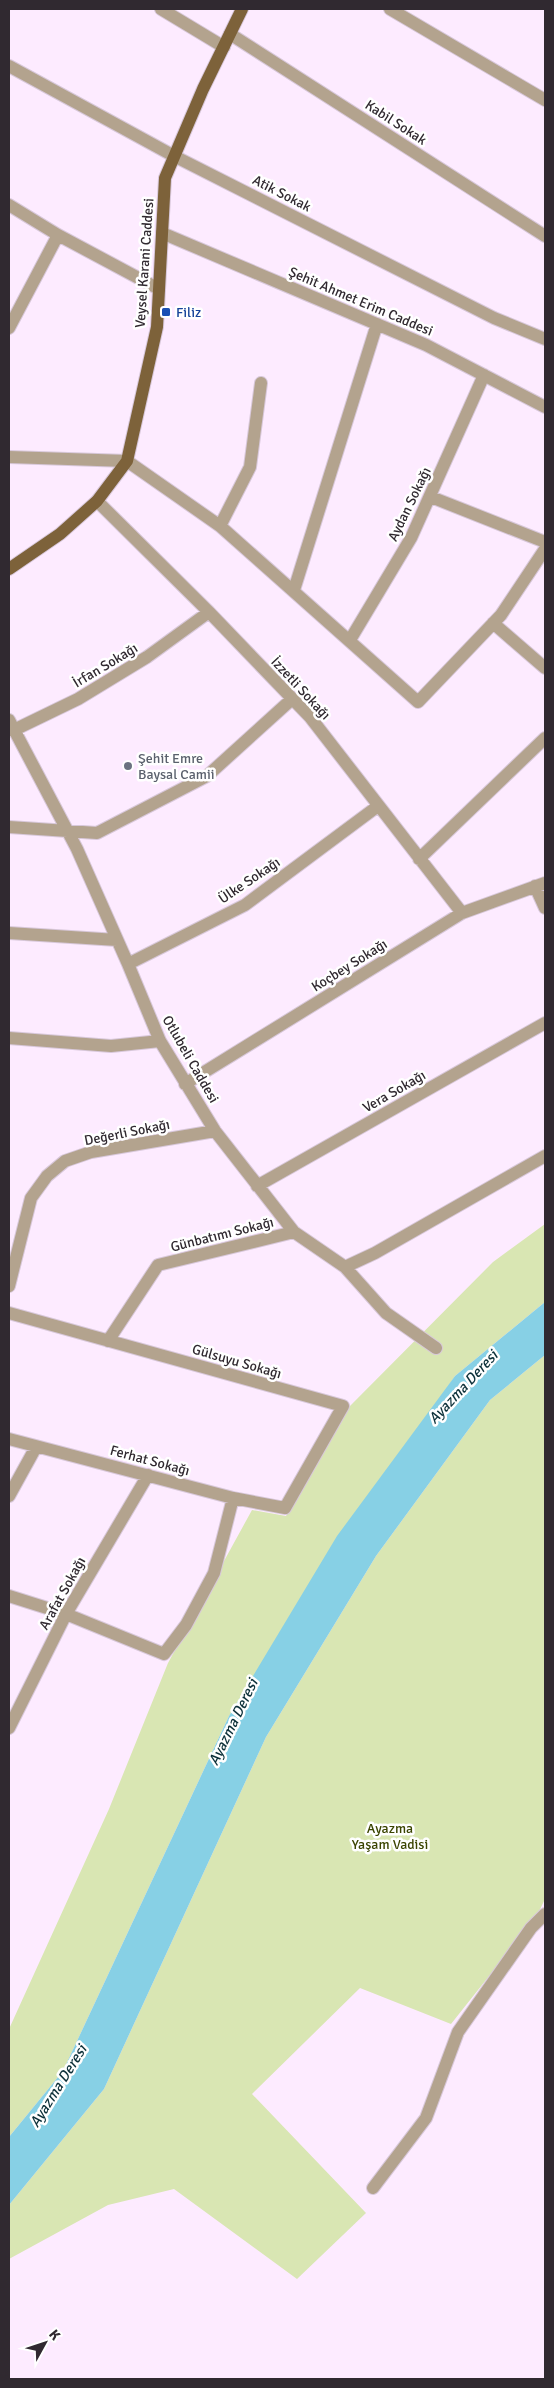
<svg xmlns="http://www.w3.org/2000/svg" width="554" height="2388" viewBox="0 0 554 2388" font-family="Signika,sans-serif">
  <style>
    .green { fill: #d9e6b3 }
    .water { fill: #87d0e5 }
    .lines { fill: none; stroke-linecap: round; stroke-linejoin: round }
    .minor-casing { stroke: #d8c8da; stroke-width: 14 }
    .major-casing { stroke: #d8c8da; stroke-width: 14 }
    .minor { stroke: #b3a38e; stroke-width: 12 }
    .major { stroke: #7d623a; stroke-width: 12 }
    .transit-dot { fill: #1a4fb4; stroke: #fff; stroke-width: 2 }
    .worship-dot { fill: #6b7280; stroke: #fff; stroke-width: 2 }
    .labels { text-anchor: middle; stroke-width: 5; stroke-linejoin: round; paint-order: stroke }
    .street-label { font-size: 14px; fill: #302930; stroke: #fff }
    .transit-label { font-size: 14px; fill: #164399; stroke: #fff; text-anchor: start }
    .worship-label { font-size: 14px; fill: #5b616d; stroke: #fff; text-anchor: start }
    .park-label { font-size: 14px; fill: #3a4400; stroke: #fff }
    .water-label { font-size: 15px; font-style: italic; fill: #0c3039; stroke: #fff }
  </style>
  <rect width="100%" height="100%" fill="#fdebff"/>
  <!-- green -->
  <path class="green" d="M 545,1224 L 545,1302 L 455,1376 L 229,1716 L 63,2071 L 9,2137 L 9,2029 L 109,1809 L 168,1663 L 252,1510 L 286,1516 L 350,1406 L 493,1262 Z
    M 545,1355 L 545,1899 L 531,1928 L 501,1961 L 451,2024 L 360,1988 L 252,2094 L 366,2213 L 297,2279 L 174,2189 L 108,2205 L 9,2259 L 9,2205 L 104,2089 L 266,1737 L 376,1556 L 490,1400 Z"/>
  <!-- water -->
  <path class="water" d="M 545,1302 L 545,1355 L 490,1400 L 376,1556 L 266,1737 L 104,2089 L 9,2205 L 9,2137 L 63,2071 L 229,1716 L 337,1536 L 455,1376 Z"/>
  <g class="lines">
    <defs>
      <path id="minor" d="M 161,9 L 224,47
        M 390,9 L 545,100
        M 230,34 L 545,236
        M 9,66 L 174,156 L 494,318 L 545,339
        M 9,205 L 58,235 L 159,289
        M 162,233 L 426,345 L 545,407
        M 9,328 L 58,235
        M 9,457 L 127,461 L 220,526 L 418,702 L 501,615 L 545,549
        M 431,497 L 545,542
        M 97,501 L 209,612 L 310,717 L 462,913
        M 220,526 L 250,467 L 261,383
        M 294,590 L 377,324
        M 493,623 L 545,668
        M 350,640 L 411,538 L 484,375
        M 9,720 L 77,849 L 128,964 L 160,1041 L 215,1131 L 294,1232 L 345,1267 L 386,1313 L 436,1348
        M 9,730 L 14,730 L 78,699 L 147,657 L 209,612
        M 9,827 L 97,833 L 207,776 L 292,699
        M 419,859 L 545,738
        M 535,886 L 545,908
        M 9,933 L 117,940
        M 128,964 L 245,905 L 378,806
        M 9,1038 L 111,1046 L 160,1041
        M 185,1084 L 462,913 L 545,883
        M 257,1186 L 545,1023
        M 345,1267 L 375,1253 L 545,1156
        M 9,1286 L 31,1198 L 47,1176 L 65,1161 L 91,1152 L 215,1131
        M 9,1313 L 343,1406 L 285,1508 L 233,1498 L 9,1439
        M 108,1341 L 158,1265 L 294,1232
        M 9,1496 L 36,1447
        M 9,1596 L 66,1614 L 164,1654 L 186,1625 L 214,1573 L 233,1498
        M 9,1728 L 66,1614 L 148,1475
        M 373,2188 L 426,2118 L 458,2032 L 531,1928 L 545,1914"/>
      <path id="major" d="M 9,569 L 60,534 L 97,501 L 127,461 L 157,327 L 165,178 L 203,89 L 242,9"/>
    </defs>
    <!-- minor casing -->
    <use href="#minor" class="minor-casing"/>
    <!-- major casing -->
    <use href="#major" class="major-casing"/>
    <!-- minor -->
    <use href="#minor" class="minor"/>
    <!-- major -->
    <use href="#major" class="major"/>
  </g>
  <!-- markers -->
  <rect class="transit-dot" x="161" y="307" width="10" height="10" rx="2.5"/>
  <circle class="worship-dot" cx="128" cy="766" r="5"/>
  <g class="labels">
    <!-- street labels -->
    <g class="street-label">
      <text transform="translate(396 122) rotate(33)" y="5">Kabil Sokak</text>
      <text transform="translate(282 193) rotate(27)" y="5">Atik Sokak</text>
      <text transform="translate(144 263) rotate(-86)" y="5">Veysel Karani Caddesi</text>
      <text transform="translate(361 301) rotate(23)" y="5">Şehit Ahmet Erim Caddesi</text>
      <text transform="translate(409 504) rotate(-64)" y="5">Aydan Sokağı</text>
      <text transform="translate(105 665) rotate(-31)" y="5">İrfan Sokağı</text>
      <text transform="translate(301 688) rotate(47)" y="5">İzzetli Sokağı</text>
      <text transform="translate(249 880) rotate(-34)" y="5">Ülke Sokağı</text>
      <text transform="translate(349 965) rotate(-32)" y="5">Koçbey Sokağı</text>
      <text transform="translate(191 1059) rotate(60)" y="5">Otlubeli Caddesi</text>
      <text transform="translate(394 1091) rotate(-30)" y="5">Vera Sokağı</text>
      <text transform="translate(127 1132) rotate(-11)" y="5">Değerli Sokağı</text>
      <text transform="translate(222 1234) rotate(-14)" y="5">Günbatımı Sokağı</text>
      <text transform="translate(237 1361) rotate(16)" y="5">Gülsuyu Sokağı</text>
      <text transform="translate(150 1460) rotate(15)" y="5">Ferhat Sokağı</text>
      <text transform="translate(62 1593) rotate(-61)" y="5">Arafat Sokağı</text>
    </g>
    <!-- transit labels -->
    <g class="transit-label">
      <text x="176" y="317">Filiz</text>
    </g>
    <!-- worship labels -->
    <g class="worship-label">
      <text x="138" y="763">Şehit Emre<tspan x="138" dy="16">Baysal Camii</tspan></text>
    </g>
    <!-- park labels -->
    <g class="park-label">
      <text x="390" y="1833">Ayazma<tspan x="390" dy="16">Yaşam Vadisi</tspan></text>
    </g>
    <!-- water labels -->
    <g class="water-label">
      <text transform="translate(463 1387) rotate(-47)" y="5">Ayazma Deresi</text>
      <text transform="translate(233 1722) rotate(-64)" y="5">Ayazma Deresi</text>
      <text transform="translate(58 2086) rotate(-58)" y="5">Ayazma Deresi</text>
    </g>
  </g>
  <!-- border -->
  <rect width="554" height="2388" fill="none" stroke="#302930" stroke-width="20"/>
  <!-- north arrow -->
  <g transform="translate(45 2343) rotate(50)" stroke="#ffffff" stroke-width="4" paint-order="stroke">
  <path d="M0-4L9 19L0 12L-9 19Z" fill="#302930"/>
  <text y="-8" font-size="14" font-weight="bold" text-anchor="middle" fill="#302930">K</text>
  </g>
</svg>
